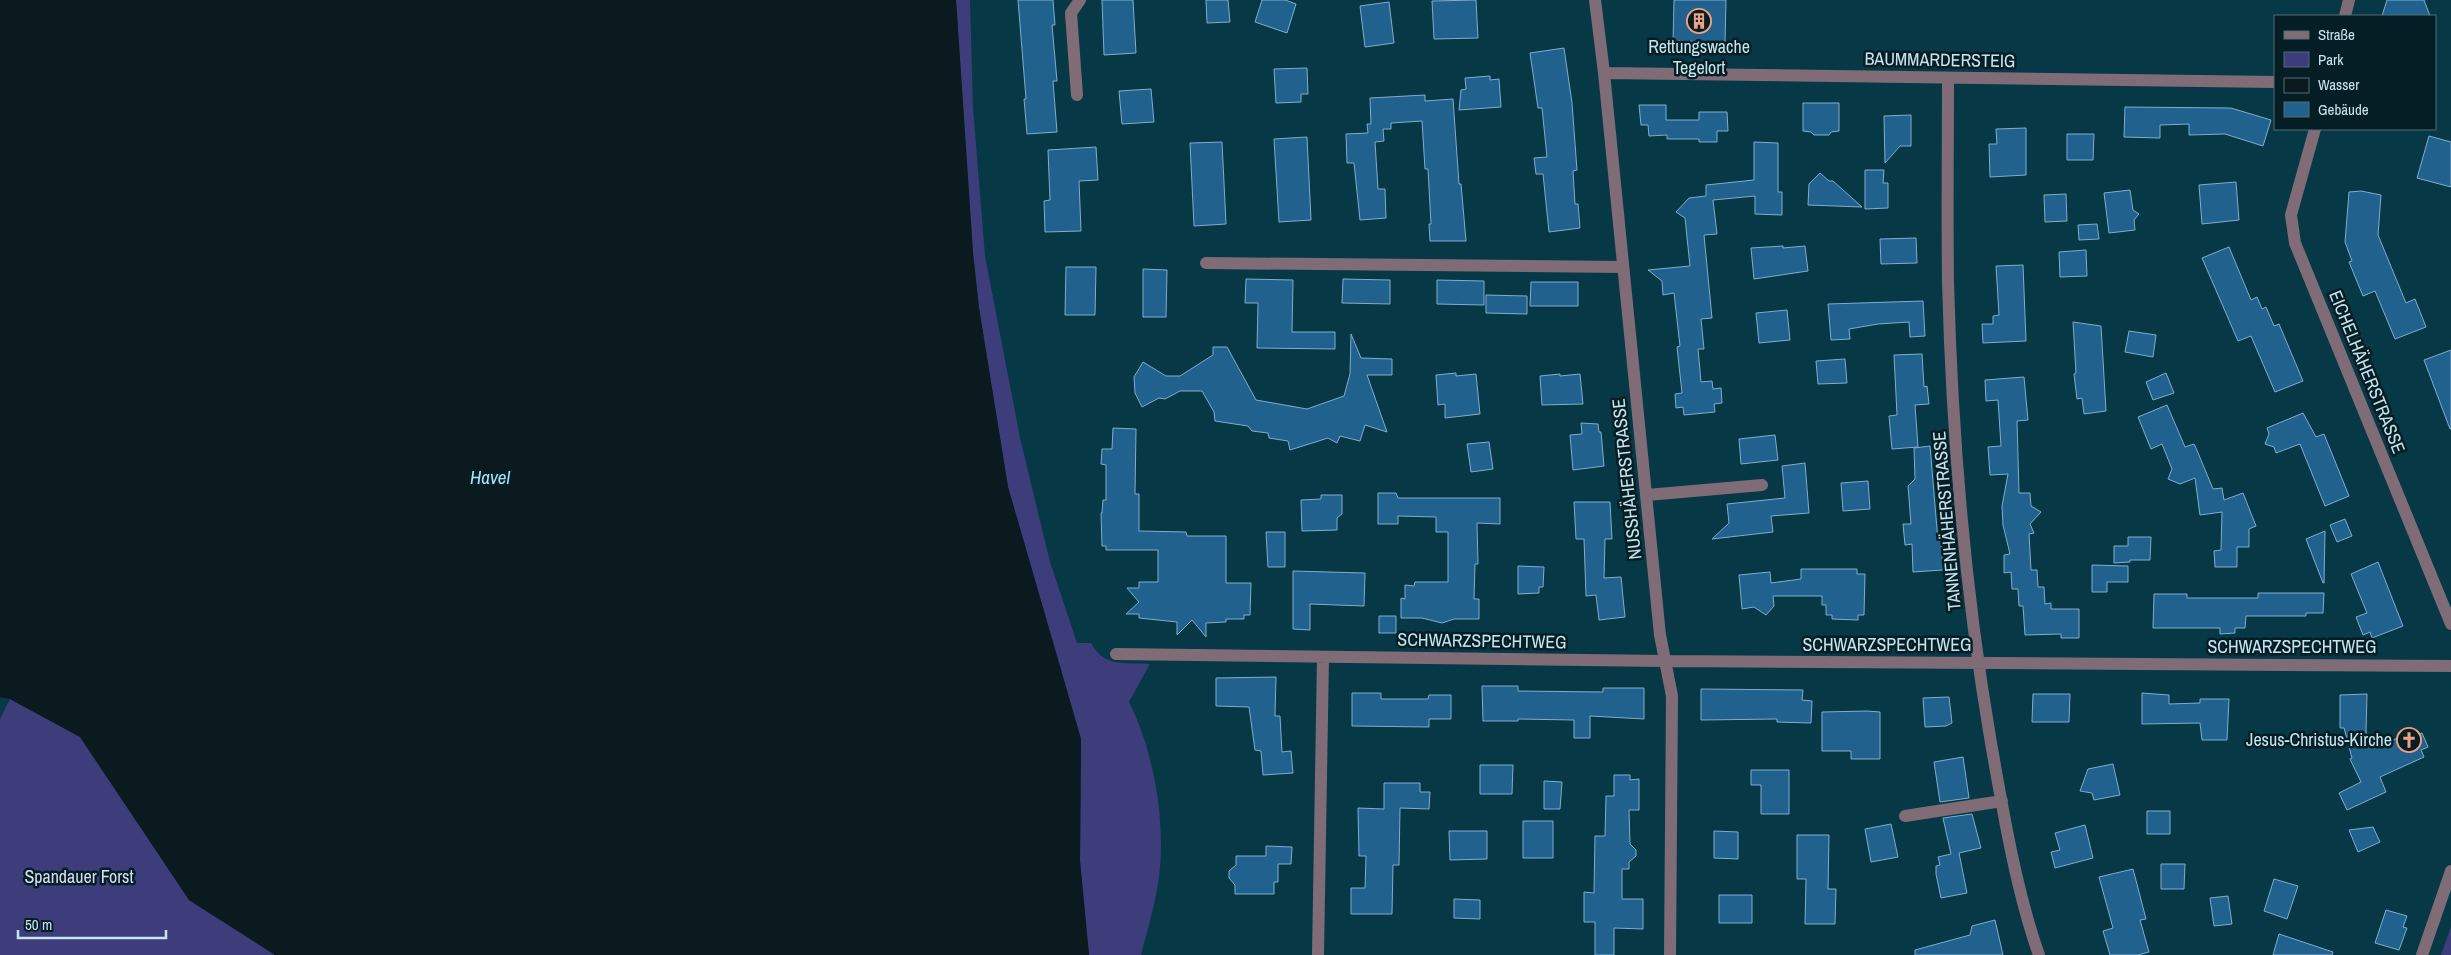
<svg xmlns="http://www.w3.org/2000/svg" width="2451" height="955" viewBox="0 0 2451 955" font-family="'Archivo Narrow',sans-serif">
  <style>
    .green { fill: #3e3d7b }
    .water { fill: #0a1a1f }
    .building { fill: #20628d; stroke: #80adce }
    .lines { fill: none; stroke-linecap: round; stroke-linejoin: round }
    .minor { stroke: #806c77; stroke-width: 12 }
    .labels { text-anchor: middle; stroke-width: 5; stroke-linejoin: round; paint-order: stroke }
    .poi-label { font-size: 18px; fill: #c7e4ee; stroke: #051e25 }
    .street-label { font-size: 18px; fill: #c7e4ee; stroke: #051e25 }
    .park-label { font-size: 18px; fill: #dbddf3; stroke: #051e25 }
    .water-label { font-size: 19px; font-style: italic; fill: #ace0f3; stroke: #051e25 }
  </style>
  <rect width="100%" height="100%" fill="#073846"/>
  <!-- green -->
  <path class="green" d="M 956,0 L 970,0 L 973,108 L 985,256 L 1020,438 L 1050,562 L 1077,643 L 1091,643 C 1104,668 1125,662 1150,664 L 1129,702 C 1155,753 1167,828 1158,884 C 1154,908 1147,932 1141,955 L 1089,955 L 1080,861 L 1081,739 L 1008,487 L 979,308 L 973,253 Z
    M 10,699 L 80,737 L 189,900 L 275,955 L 0,955 L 0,719 Z
    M 2451,927 L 2451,955 L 2441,955 Z"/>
  <!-- water -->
  <path class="water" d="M 0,0 L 956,0 L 973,253 L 979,308 L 1008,487 L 1081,739 L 1080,861 L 1089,955 L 275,955 L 189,900 L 80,737 L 10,699 L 0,697 Z"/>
  <!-- building -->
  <path class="building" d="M 1018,0 L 1053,0 L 1055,25 L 1052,25 L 1057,81 L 1053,81 L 1057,132 L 1027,134 L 1024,99 L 1026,99 Z
    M 1102,0 L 1133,0 L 1136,53 L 1104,55 Z
    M 1206,0 L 1228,0 L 1230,22 L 1207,23 Z
    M 1262,0 L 1285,0 L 1296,4 L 1287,33 L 1255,22 Z
    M 1476,0 L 1478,38 L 1434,39 L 1432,1 Z
    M 1674,0 L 1726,0 L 1725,42 L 1673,41 Z
    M 2387,0 L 2424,0 L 2430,16 L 2382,16 Z
    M 1389,2 L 1394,43 L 1365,47 L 1360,6 Z
    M 1564,48 L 1572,103 L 1577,170 L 1573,171 L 1575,204 L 1578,204 L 1580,228 L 1549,232 L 1543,174 L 1536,174 L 1534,158 L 1547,157 L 1542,108 L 1538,108 L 1530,53 Z
    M 1307,68 L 1308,94 L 1301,94 L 1301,102 L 1276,103 L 1274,69 Z
    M 1490,76 L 1490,80 L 1499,79 L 1501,107 L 1459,110 L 1461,90 L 1466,89 L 1465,78 Z
    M 1151,89 L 1154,122 L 1122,124 L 1119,91 Z
    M 1425,95 L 1425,101 L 1453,99 L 1459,184 L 1461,184 L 1466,241 L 1430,241 L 1429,224 L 1431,224 L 1428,169 L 1425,169 L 1422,121 L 1391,123 L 1391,129 L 1383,129 L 1384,141 L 1375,142 L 1378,189 L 1385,189 L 1386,218 L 1360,220 L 1354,163 L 1347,163 L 1346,134 L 1368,133 L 1367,124 L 1371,124 L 1370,98 Z
    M 1803,103 L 1839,103 L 1839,131 L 1831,132 L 1829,135 L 1814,135 L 1811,132 L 1803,131 Z
    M 1639,105 L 1666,105 L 1666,120 L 1699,120 L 1699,112 L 1727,112 L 1728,131 L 1717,131 L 1717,142 L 1699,142 L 1699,139 L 1667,139 L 1667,135 L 1649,136 L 1648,125 L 1641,125 Z
    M 2125,107 L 2231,108 L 2271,120 L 2263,146 L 2225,134 L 2189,135 L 2189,124 L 2160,125 L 2160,138 L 2124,137 Z
    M 1911,115 L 1911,146 L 1900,146 L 1885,163 L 1884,116 Z
    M 2026,128 L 2026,175 L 1990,177 L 1989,144 L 1997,144 L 1996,129 Z
    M 2067,134 L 2094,134 L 2093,160 L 2067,160 Z
    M 2429,136 L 2451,142 L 2451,187 L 2417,178 Z
    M 1307,137 L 1311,220 L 1279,222 L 1274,139 Z
    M 1222,142 L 1226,224 L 1194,226 L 1190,143 Z
    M 1754,142 L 1778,143 L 1778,192 L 1782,192 L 1782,215 L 1755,214 L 1755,196 L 1713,200 L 1717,234 L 1704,235 L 1712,318 L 1701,319 L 1704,349 L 1698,349 L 1701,382 L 1712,381 L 1713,389 L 1721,388 L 1722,403 L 1714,404 L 1715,412 L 1684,415 L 1683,407 L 1676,408 L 1675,394 L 1682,393 L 1677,347 L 1680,346 L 1674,293 L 1663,295 L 1662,281 L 1648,270 L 1690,266 L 1685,218 L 1676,212 L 1689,198 L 1706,196 L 1706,185 L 1754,180 Z
    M 1096,147 L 1098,180 L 1079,181 L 1081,231 L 1045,232 L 1044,201 L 1050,200 L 1048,150 Z
    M 1865,170 L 1884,170 L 1883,183 L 1888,183 L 1888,208 L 1865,209 Z
    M 1820,173 L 1829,181 L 1833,181 L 1862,207 L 1808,205 L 1809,184 Z
    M 2236,182 L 2239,220 L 2202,224 L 2199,185 Z
    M 2130,190 L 2133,210 L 2139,214 L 2134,220 L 2135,230 L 2109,233 L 2104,193 Z
    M 2361,191 L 2381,195 L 2378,235 L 2406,303 L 2415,299 L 2426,327 L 2395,339 L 2375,291 L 2363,296 L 2349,262 L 2352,261 L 2345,242 L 2349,192 Z
    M 2066,194 L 2067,221 L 2045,222 L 2044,195 Z
    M 2097,224 L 2099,239 L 2079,240 L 2078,225 Z
    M 1916,238 L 1917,263 L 1881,264 L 1880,239 Z
    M 1783,246 L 1783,248 L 1805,246 L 1808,271 L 1754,279 L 1751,248 Z
    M 2229,247 L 2251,300 L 2257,297 L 2262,309 L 2266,307 L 2274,326 L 2279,324 L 2303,381 L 2275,392 L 2251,336 L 2238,341 L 2202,258 Z
    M 2086,250 L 2087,276 L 2060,277 L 2059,252 Z
    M 2023,265 L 2026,341 L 1983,343 L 1982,324 L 1993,324 L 1993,316 L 1999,315 L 1996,266 Z
    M 1066,267 L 1096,267 L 1095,315 L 1065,315 Z
    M 1143,269 L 1167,270 L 1166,317 L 1143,317 Z
    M 1246,279 L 1293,280 L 1292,332 L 1335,332 L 1335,349 L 1257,348 L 1258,303 L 1245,303 Z
    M 1343,279 L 1390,280 L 1390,304 L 1342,303 Z
    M 1437,280 L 1484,281 L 1484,305 L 1437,304 Z
    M 1531,282 L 1578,282 L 1578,306 L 1530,306 Z
    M 1486,295 L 1527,296 L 1527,314 L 1486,313 Z
    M 1923,301 L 1925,336 L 1910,337 L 1909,322 L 1878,324 L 1849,329 L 1850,339 L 1831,340 L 1828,304 Z
    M 1787,310 L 1790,340 L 1759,343 L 1756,313 Z
    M 2073,322 L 2101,326 L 2106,411 L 2084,414 L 2082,398 L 2077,399 L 2074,374 L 2076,373 Z
    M 2129,331 L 2156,335 L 2153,357 L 2125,352 Z
    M 1351,334 L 1361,358 L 1392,359 L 1392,375 L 1367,375 L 1387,432 L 1365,425 L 1360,441 L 1340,436 L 1337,443 L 1328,438 L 1290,450 L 1288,441 L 1269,438 L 1268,433 L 1252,431 L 1248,426 L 1215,421 L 1214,412 L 1202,391 L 1180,391 L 1165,399 L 1159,398 L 1142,407 L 1135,393 L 1134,377 L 1143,362 L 1166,376 L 1180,376 L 1213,355 L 1213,347 L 1227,347 L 1256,400 L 1307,409 L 1344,396 L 1350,374 Z
    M 2451,350 L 2451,429 L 2450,429 L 2424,360 Z
    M 1922,354 L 1924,387 L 1927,386 L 1929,404 L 1915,405 L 1918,447 L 1892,449 L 1889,416 L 1897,415 L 1894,355 Z
    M 1845,359 L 1847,383 L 1818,384 L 1816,361 Z
    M 1456,373 L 1456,376 L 1476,374 L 1480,414 L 1445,418 L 1445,404 L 1438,405 L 1436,375 Z
    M 2166,373 L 2174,393 L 2153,400 L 2146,382 Z
    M 1560,374 L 1560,376 L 1580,374 L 1583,404 L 1542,405 L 1540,376 Z
    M 2024,377 L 2028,420 L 2017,421 L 2019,493 L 2030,493 L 2031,506 L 2041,512 L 2030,524 L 2034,533 L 2029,534 L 2031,570 L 2037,570 L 2038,587 L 2044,587 L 2045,604 L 2051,603 L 2051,609 L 2079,609 L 2079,638 L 2061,638 L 2061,634 L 2025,635 L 2023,606 L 2019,606 L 2018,589 L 2012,589 L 2011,572 L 2004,573 L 2004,555 L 2010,554 L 2003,525 L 2002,506 L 2008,474 L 1990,475 L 1988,447 L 2001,446 L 1998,400 L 1986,401 L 1985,380 Z
    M 2167,405 L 2185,447 L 2194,444 L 2196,448 L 2213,489 L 2222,488 L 2224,500 L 2243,493 L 2256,526 L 2249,529 L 2249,547 L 2237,547 L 2237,567 L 2215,567 L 2214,551 L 2221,550 L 2222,512 L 2200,515 L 2195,478 L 2180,484 L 2168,479 L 2172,469 L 2162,444 L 2151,449 L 2138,417 Z
    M 2303,413 L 2316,437 L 2324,434 L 2349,496 L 2325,506 L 2300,444 L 2276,453 L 2274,447 L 2265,444 L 2269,434 L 2267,428 Z
    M 1581,423 L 1598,424 L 1599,432 L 1601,432 L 1604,466 L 1573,470 L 1570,435 L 1582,434 Z
    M 1113,428 L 1136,429 L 1135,494 L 1139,494 L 1139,531 L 1186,532 L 1187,536 L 1226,536 L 1226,583 L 1251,583 L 1250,615 L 1244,615 L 1244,619 L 1226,619 L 1226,622 L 1206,623 L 1206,637 L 1192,620 L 1177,635 L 1177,622 L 1139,618 L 1139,614 L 1126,614 L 1139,602 L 1127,588 L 1139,588 L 1139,582 L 1158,582 L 1158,550 L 1106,550 L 1106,546 L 1102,546 L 1101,513 L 1102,513 L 1103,500 L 1106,500 L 1106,465 L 1101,464 L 1102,449 L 1112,449 Z
    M 1775,435 L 1778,460 L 1741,464 L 1739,439 Z
    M 1489,442 L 1493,469 L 1471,472 L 1467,444 Z
    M 1930,446 L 1938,541 L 1941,541 L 1943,570 L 1913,572 L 1912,544 L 1905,545 L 1903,524 L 1911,524 L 1908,486 L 1915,479 L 1914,448 Z
    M 1805,463 L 1809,513 L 1771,516 L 1773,532 L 1712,539 L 1729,523 L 1727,504 L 1785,498 L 1782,466 Z
    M 1868,481 L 1870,509 L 1843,511 L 1841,483 Z
    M 1378,493 L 1396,493 L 1398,498 L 1500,498 L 1500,524 L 1477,523 L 1478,564 L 1475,564 L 1474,599 L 1479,599 L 1479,619 L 1454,619 L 1442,623 L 1422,618 L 1401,618 L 1401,598 L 1405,599 L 1405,585 L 1414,586 L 1415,582 L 1448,582 L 1448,532 L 1436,532 L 1436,517 L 1398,516 L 1398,524 L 1378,524 Z
    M 1321,495 L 1342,495 L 1342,514 L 1337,518 L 1337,530 L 1302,531 L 1301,500 L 1321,499 Z
    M 1574,502 L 1610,502 L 1612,539 L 1605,539 L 1604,578 L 1621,577 L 1625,617 L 1599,620 L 1596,595 L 1586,596 L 1584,539 L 1576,539 Z
    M 2345,519 L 2352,536 L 2337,542 L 2330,525 Z
    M 2325,531 L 2324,583 L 2323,583 L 2306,539 Z
    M 1266,532 L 1285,532 L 1285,567 L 1268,567 Z
    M 2128,537 L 2151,537 L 2150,560 L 2130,560 L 2130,562 L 2114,563 L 2114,546 L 2128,546 Z
    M 2378,562 L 2403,626 L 2372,638 L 2370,632 L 2363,635 L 2356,617 L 2367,613 L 2351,574 Z
    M 2092,565 L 2128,566 L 2128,582 L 2107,582 L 2107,592 L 2092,592 Z
    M 1518,566 L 1544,567 L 1543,587 L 1539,587 L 1539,593 L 1518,594 Z
    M 1801,569 L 1857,569 L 1857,574 L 1865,574 L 1864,615 L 1858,615 L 1858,620 L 1832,619 L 1832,615 L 1826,615 L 1826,605 L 1822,605 L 1822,596 L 1773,596 L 1774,606 L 1766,615 L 1754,607 L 1742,609 L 1739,575 L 1770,572 L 1771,583 L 1801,579 Z
    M 1293,571 L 1365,573 L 1364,606 L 1310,604 L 1310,630 L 1293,629 Z
    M 2258,593 L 2324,593 L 2323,613 L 2306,613 L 2306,616 L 2246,616 L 2245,628 L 2235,628 L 2235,633 L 2220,634 L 2220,628 L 2153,628 L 2154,594 L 2187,594 L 2187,598 L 2258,598 Z
    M 1379,616 L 1396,616 L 1396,633 L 1379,633 Z
    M 1276,677 L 1275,716 L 1280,716 L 1282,752 L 1291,751 L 1293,773 L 1263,775 L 1261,751 L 1255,750 L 1249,707 L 1216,706 L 1216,678 Z
    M 1482,686 L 1518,686 L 1518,691 L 1603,692 L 1603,688 L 1644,688 L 1644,719 L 1590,716 L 1590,738 L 1574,738 L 1574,720 L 1518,719 L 1518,721 L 1483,721 Z
    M 1701,689 L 1803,690 L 1802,700 L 1812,701 L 1811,723 L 1777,722 L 1777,719 L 1701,720 Z
    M 1352,693 L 1381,693 L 1381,699 L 1428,699 L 1429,695 L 1451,695 L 1451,719 L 1429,719 L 1429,727 L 1352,726 Z
    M 2142,693 L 2169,695 L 2169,704 L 2200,703 L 2200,699 L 2229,699 L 2227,740 L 2202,740 L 2200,723 L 2142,724 Z
    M 2033,694 L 2070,694 L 2069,722 L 2032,722 Z
    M 2367,694 L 2366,732 L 2374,748 L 2412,732 L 2414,737 L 2422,733 L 2428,747 L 2421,750 L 2424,757 L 2380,777 L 2386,792 L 2347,810 L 2339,793 L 2361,782 L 2350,759 L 2352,758 L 2344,728 L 2340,728 L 2340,695 Z
    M 1949,697 L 1952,723 L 1946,726 L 1925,727 L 1923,698 Z
    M 1867,711 L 1880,712 L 1880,759 L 1851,759 L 1851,751 L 1822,751 L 1822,712 Z
    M 1963,757 L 1969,798 L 1940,802 L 1934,762 Z
    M 2113,764 L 2120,795 L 2094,800 L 2092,793 L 2080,791 L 2088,769 Z
    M 1480,765 L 1513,765 L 1512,794 L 1480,794 Z
    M 1751,770 L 1789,770 L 1789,814 L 1761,814 L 1761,785 L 1751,785 Z
    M 1614,775 L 1630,775 L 1630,780 L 1639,779 L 1639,810 L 1629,810 L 1630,844 L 1636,850 L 1636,856 L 1629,862 L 1629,869 L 1622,869 L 1622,899 L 1643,899 L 1643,929 L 1614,928 L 1614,955 L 1595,955 L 1595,922 L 1584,922 L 1584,892 L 1594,893 L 1595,836 L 1605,836 L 1606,796 L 1614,796 Z
    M 1544,781 L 1562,782 L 1560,809 L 1544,809 Z
    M 1384,783 L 1420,783 L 1420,792 L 1430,792 L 1429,809 L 1400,808 L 1399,865 L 1393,865 L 1392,914 L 1351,914 L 1351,888 L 1365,888 L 1366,856 L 1359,856 L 1358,808 L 1384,809 Z
    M 2147,811 L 2170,811 L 2170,834 L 2147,834 Z
    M 1972,814 L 1981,848 L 1959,853 L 1967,893 L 1941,898 L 1936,874 L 1936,866 L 1940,865 L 1938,857 L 1951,854 L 1943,818 Z
    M 1523,821 L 1553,821 L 1553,858 L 1523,858 Z
    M 1891,824 L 1898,857 L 1871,862 L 1865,829 Z
    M 2085,825 L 2093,858 L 2055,868 L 2051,852 L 2060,850 L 2055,833 Z
    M 2373,827 L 2380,842 L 2358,852 L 2349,830 Z
    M 1449,831 L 1487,831 L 1487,859 L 1450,860 Z
    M 1714,831 L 1738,832 L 1738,859 L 1714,858 Z
    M 1797,835 L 1829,835 L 1828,889 L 1836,889 L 1835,924 L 1805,924 L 1806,879 L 1797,879 Z
    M 1266,846 L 1292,847 L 1291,864 L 1278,864 L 1278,882 L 1274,882 L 1274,894 L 1235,894 L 1235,885 L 1229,878 L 1229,871 L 1236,865 L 1236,856 L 1266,856 Z
    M 2161,864 L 2185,864 L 2184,889 L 2161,889 Z
    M 2133,869 L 2146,919 L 2140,920 L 2149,952 L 2138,955 L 2110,955 L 2103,931 L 2113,928 L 2099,877 Z
    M 2274,879 L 2298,886 L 2287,919 L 2264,911 Z
    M 1719,895 L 1752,895 L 1752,923 L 1719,923 Z
    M 2228,896 L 2232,924 L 2214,926 L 2210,898 Z
    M 1454,899 L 1480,900 L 1480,919 L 1454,918 Z
    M 2386,910 L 2407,916 L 2403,927 L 2407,928 L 2399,950 L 2375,943 Z
    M 1995,920 L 2003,955 L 1915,955 L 1915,950 L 1970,935 L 1972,926 Z
    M 2279,934 L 2333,952 L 2332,955 L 2273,955 Z"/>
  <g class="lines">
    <!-- minor -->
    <path class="minor" d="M 1595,0 L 1604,73 L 1660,635 L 1672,696 L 1670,955
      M 2345,16 L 2349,0
      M 1604,73 L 2275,82
      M 1948,78 C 1948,146 1947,214 1948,282 C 1952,435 1965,592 1991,743 C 2003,811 2016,890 2039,955
      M 1077,95 L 1071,13 L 1080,0
      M 2315,129 L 2291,215 L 2295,243 L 2451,624
      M 1206,263 L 1622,267
      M 1647,495 L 1762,485
      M 1116,654 L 1665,661 L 2451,666
      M 1905,816 L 2002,801
      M 1318,955 L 1323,657
      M 2422,955 L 2451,871"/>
  </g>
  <!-- icons -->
  <defs>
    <symbol id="building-ring" viewBox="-11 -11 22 22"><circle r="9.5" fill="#051e25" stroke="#f2a081" stroke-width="1.5"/><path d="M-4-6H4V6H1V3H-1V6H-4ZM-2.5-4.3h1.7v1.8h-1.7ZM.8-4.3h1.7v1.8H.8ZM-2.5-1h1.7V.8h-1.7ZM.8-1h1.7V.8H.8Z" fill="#f2a081"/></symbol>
    <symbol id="church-ring" viewBox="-11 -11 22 22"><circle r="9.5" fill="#051e25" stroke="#f2a081" stroke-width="1.5"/><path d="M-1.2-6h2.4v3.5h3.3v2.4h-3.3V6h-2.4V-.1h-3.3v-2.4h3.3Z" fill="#f2a081"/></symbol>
  </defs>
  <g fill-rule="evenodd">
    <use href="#building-ring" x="1685" y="7" width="28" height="28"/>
    <use href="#church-ring" x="2395" y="726" width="28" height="28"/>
  </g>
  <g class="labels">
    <!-- poi labels -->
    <g class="poi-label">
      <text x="1699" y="53">Rettungswache<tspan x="1699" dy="21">Tegelort</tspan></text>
      <text x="2392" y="746" text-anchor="end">Jesus-Christus-Kirche</text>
    </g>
    <!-- street labels -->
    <g class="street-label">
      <text transform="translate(1940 60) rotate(1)" y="6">BAUMMARDERSTEIG</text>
      <text transform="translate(2367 372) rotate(68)" y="6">EICHELHÄHERSTRASSE</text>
      <text transform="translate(1627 479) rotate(-96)" y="6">NUSSHÄHERSTRASSE</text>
      <text transform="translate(1947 521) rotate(-95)" y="6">TANNENHÄHERSTRASSE</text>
      <text transform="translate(1482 641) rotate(1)" y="6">SCHWARZSPECHTWEG</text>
      <text x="1887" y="651">SCHWARZSPECHTWEG</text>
      <text x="2292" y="653">SCHWARZSPECHTWEG</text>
    </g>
    <!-- park labels -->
    <g class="park-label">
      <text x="79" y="883">Spandauer Forst</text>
    </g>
    <!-- water labels -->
    <g class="water-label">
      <text x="490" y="484">Havel</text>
    </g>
  </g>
  <!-- legend -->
  <rect x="2274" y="15" width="162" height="115" fill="#051e25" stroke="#536d75"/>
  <rect x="2284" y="31" width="25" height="8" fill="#806c77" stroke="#536d75"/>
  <text x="2318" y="40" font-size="15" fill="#c7e4ee">Straße</text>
  <rect x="2284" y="52" width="25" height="15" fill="#3e3d7b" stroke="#536d75"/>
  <text x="2318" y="65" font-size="15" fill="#c7e4ee">Park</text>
  <rect x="2284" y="78" width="25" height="15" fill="#0a1a1f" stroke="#536d75"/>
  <text x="2318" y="90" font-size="15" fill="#c7e4ee">Wasser</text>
  <rect x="2284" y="102" width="25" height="15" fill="#20628d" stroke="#536d75"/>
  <text x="2318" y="115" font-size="15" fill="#c7e4ee">Gebäude</text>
  <!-- scale -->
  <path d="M18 930v8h148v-8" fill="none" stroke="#c7e4ee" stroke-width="2.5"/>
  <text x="25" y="930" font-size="15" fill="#c7e4ee" stroke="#051e25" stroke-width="4" paint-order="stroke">50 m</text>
</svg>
